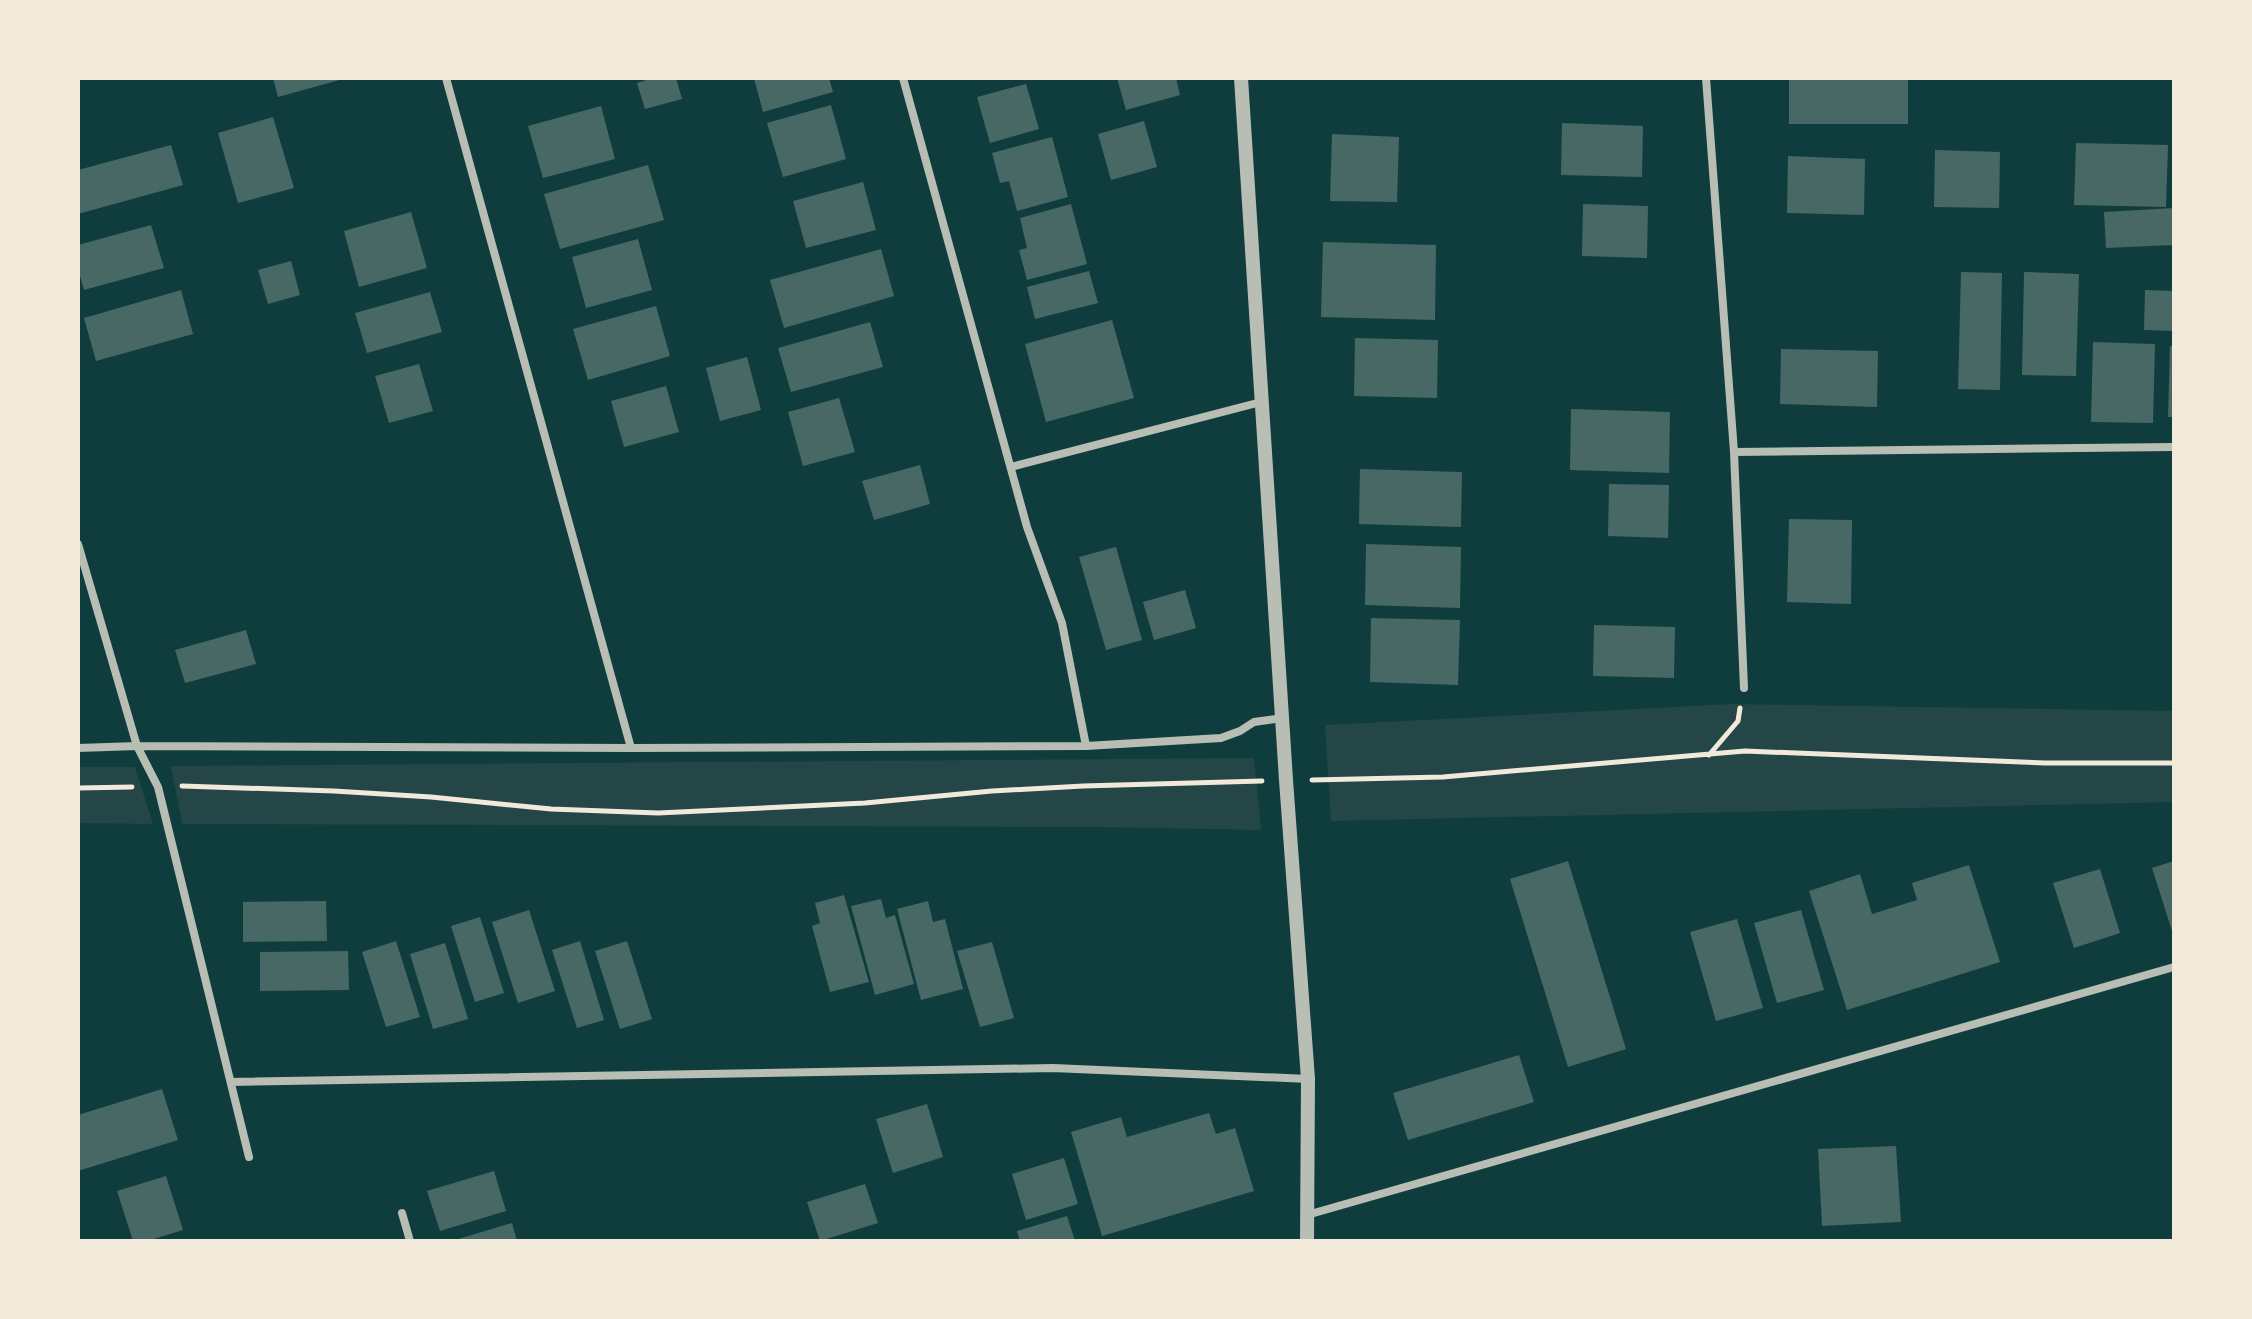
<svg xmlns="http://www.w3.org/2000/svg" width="2252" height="1319" viewBox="0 0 2252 1319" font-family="'Golos Text',sans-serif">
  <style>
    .green { fill: #244646 }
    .building { fill: #486865 }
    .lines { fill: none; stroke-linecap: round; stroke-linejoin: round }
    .path { stroke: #f1e9da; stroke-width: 5 }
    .minor { stroke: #b8beb3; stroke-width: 8 }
    .tertiary { stroke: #b8beb3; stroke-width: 14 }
  </style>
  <rect width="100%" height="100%" fill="#0f3d3e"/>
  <!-- green -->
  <path class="green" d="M 1732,704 L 2174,711 L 2174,802 L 1331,821 L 1325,725 Z
    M 1254,758 L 1261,830 L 1101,827 L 182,824 L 171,766 Z
    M 78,767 L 135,767 L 153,824 L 78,823 Z"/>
  <!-- building -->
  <path class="building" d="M 273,78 L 343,78 L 343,79 L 278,97 Z
    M 653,78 L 676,78 L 682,99 L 645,109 L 637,83 Z
    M 754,78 L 829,78 L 833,92 L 763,112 Z
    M 1117,78 L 1176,78 L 1180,95 L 1126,110 Z
    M 1789,78 L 1908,78 L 1908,124 L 1789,124 Z
    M 1026,84 L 1039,129 L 990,143 L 977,97 Z
    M 831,105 L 846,159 L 783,177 L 767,123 Z
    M 601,106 L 615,159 L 543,178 L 528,126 Z
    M 273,117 L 294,188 L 238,203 L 218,133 Z
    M 1144,121 L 1157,167 L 1111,180 L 1098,134 Z
    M 1562,123 L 1643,126 L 1642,177 L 1561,175 Z
    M 1332,134 L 1399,137 L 1397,202 L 1330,201 Z
    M 1052,137 L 1068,197 L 1017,211 L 1009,181 L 1000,183 L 992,153 Z
    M 2076,143 L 2168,145 L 2166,207 L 2074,205 Z
    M 171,145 L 183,185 L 78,214 L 78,170 Z
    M 1935,150 L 2000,152 L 1999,208 L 1934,207 Z
    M 1788,156 L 1865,159 L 1864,215 L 1787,213 Z
    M 648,165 L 664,220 L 560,249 L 544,194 Z
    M 863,182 L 876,230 L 806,248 L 793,201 Z
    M 1071,204 L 1087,264 L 1027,280 L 1019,250 L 1027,248 L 1020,218 Z
    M 1583,204 L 1648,206 L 1647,258 L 1582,256 Z
    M 2174,208 L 2174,245 L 2106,248 L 2104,212 Z
    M 411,212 L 427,268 L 359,287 L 344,231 Z
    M 151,225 L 164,268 L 84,290 L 78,269 L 78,245 Z
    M 638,239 L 652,290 L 586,308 L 572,257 Z
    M 1323,242 L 1436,245 L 1435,320 L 1321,317 Z
    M 881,249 L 894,296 L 784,328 L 770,280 Z
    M 291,261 L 300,295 L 268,304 L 258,270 Z
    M 1089,271 L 1098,303 L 1035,319 L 1027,287 Z
    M 1961,272 L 2002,273 L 2000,390 L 1958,389 Z
    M 2024,272 L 2079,274 L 2076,376 L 2022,375 Z
    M 181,290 L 193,334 L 96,361 L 84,318 Z
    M 2145,290 L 2174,291 L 2174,331 L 2144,330 Z
    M 430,292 L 442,332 L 367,353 L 355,313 Z
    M 656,306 L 670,356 L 588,380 L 573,329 Z
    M 1112,320 L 1134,398 L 1046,422 L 1025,344 Z
    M 870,322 L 883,367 L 791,392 L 778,348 Z
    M 1355,338 L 1438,340 L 1437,398 L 1354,396 Z
    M 2093,342 L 2155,344 L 2153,423 L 2091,422 Z
    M 2170,346 L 2174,346 L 2174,417 L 2168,417 Z
    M 1781,349 L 1878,351 L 1877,407 L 1780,404 Z
    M 747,357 L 761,410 L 720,421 L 706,368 Z
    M 419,364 L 433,411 L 389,423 L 375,376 Z
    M 666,386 L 679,432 L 624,447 L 611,401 Z
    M 839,398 L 855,452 L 803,466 L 788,412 Z
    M 1571,409 L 1670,412 L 1669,473 L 1570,470 Z
    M 920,465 L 930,504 L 874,520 L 862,481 Z
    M 1360,469 L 1462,472 L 1461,527 L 1359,524 Z
    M 1609,484 L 1669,485 L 1668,538 L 1608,536 Z
    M 1789,519 L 1852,520 L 1851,604 L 1787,602 Z
    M 1366,544 L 1461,547 L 1460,608 L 1365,605 Z
    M 1116,547 L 1142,640 L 1106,650 L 1079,557 Z
    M 1185,590 L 1196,628 L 1154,640 L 1143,602 Z
    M 1371,618 L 1460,620 L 1458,685 L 1370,682 Z
    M 1594,625 L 1675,627 L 1674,678 L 1593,676 Z
    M 246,630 L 256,664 L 185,683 L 175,650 Z
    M 1568,861 L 1626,1049 L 1568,1067 L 1510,879 Z
    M 2174,861 L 2174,934 L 2173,934 L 2152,868 Z
    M 1969,865 L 2000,962 L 1847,1010 L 1809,891 L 1860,874 L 1872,914 L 1917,900 L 1912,883 Z
    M 2100,869 L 2120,933 L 2074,948 L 2053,883 Z
    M 844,895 L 869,982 L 830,992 L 812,926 L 820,923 L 815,903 Z
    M 881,899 L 886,918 L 895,915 L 914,984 L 875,995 L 851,906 Z
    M 326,901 L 327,941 L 243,942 L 243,902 Z
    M 928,901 L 933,922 L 945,919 L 963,989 L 921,1000 L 897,909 Z
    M 529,910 L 555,991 L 518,1003 L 492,922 Z
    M 1801,910 L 1824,990 L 1777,1003 L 1754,923 Z
    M 480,917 L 504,993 L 475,1002 L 451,926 Z
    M 1737,919 L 1763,1008 L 1716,1021 L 1690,932 Z
    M 396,941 L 420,1017 L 386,1027 L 362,952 Z
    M 580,941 L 604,1020 L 577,1028 L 552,950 Z
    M 627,941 L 652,1019 L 620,1029 L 595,951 Z
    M 992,942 L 1014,1018 L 980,1027 L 957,951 Z
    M 445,943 L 468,1019 L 433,1029 L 410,954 Z
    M 348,951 L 349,990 L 260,991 L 260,952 Z
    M 1519,1055 L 1534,1102 L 1408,1140 L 1393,1093 Z
    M 162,1089 L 178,1140 L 78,1171 L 78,1115 Z
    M 927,1104 L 943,1157 L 893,1173 L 876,1119 Z
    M 1209,1113 L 1216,1134 L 1235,1128 L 1254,1191 L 1102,1236 L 1071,1132 L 1121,1117 L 1127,1137 Z
    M 1896,1146 L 1901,1222 L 1822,1226 L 1818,1149 Z
    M 1064,1158 L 1078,1204 L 1026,1220 L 1012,1174 Z
    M 494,1171 L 506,1211 L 440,1231 L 427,1191 Z
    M 166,1176 L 183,1230 L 147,1241 L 133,1241 L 117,1191 Z
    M 865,1184 L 878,1223 L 820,1241 L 807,1202 Z
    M 1067,1216 L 1075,1241 L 1020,1241 L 1017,1231 Z
    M 512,1223 L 517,1241 L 455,1241 L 455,1240 Z"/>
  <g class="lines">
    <!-- path -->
    <path class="path" d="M 1709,755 L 1738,721 L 1740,708
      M 1312,780 L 1443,777 L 1745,751 L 2045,763 L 2174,763
      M 182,786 L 334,791 L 431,797 L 551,809 L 658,813 L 865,803 L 992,791 L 1083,786 L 1262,781
      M 78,788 L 132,787"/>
    <!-- minor -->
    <path class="minor" d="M 446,78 L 631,748
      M 903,78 L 1027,527 L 1062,623 L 1086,746
      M 1706,78 L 1734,452 L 1744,688
      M 1734,452 L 2174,447
      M 1011,467 L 1261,402
      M 78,544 L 137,746 L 158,787 L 249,1157
      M 78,748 L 137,746 L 631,748 L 1086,746 L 1221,738 L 1240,731 L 1254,722 L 1283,718
      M 231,1082 L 1053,1068 L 1308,1079
      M 402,1213 L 410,1241
      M 1307,1215 L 2174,967"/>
    <!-- tertiary -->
    <path class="tertiary" d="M 1241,78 L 1286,780 L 1308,1079 L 1307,1241"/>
  </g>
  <!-- border -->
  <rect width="2252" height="1319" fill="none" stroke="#f1e9da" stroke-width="160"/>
</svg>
